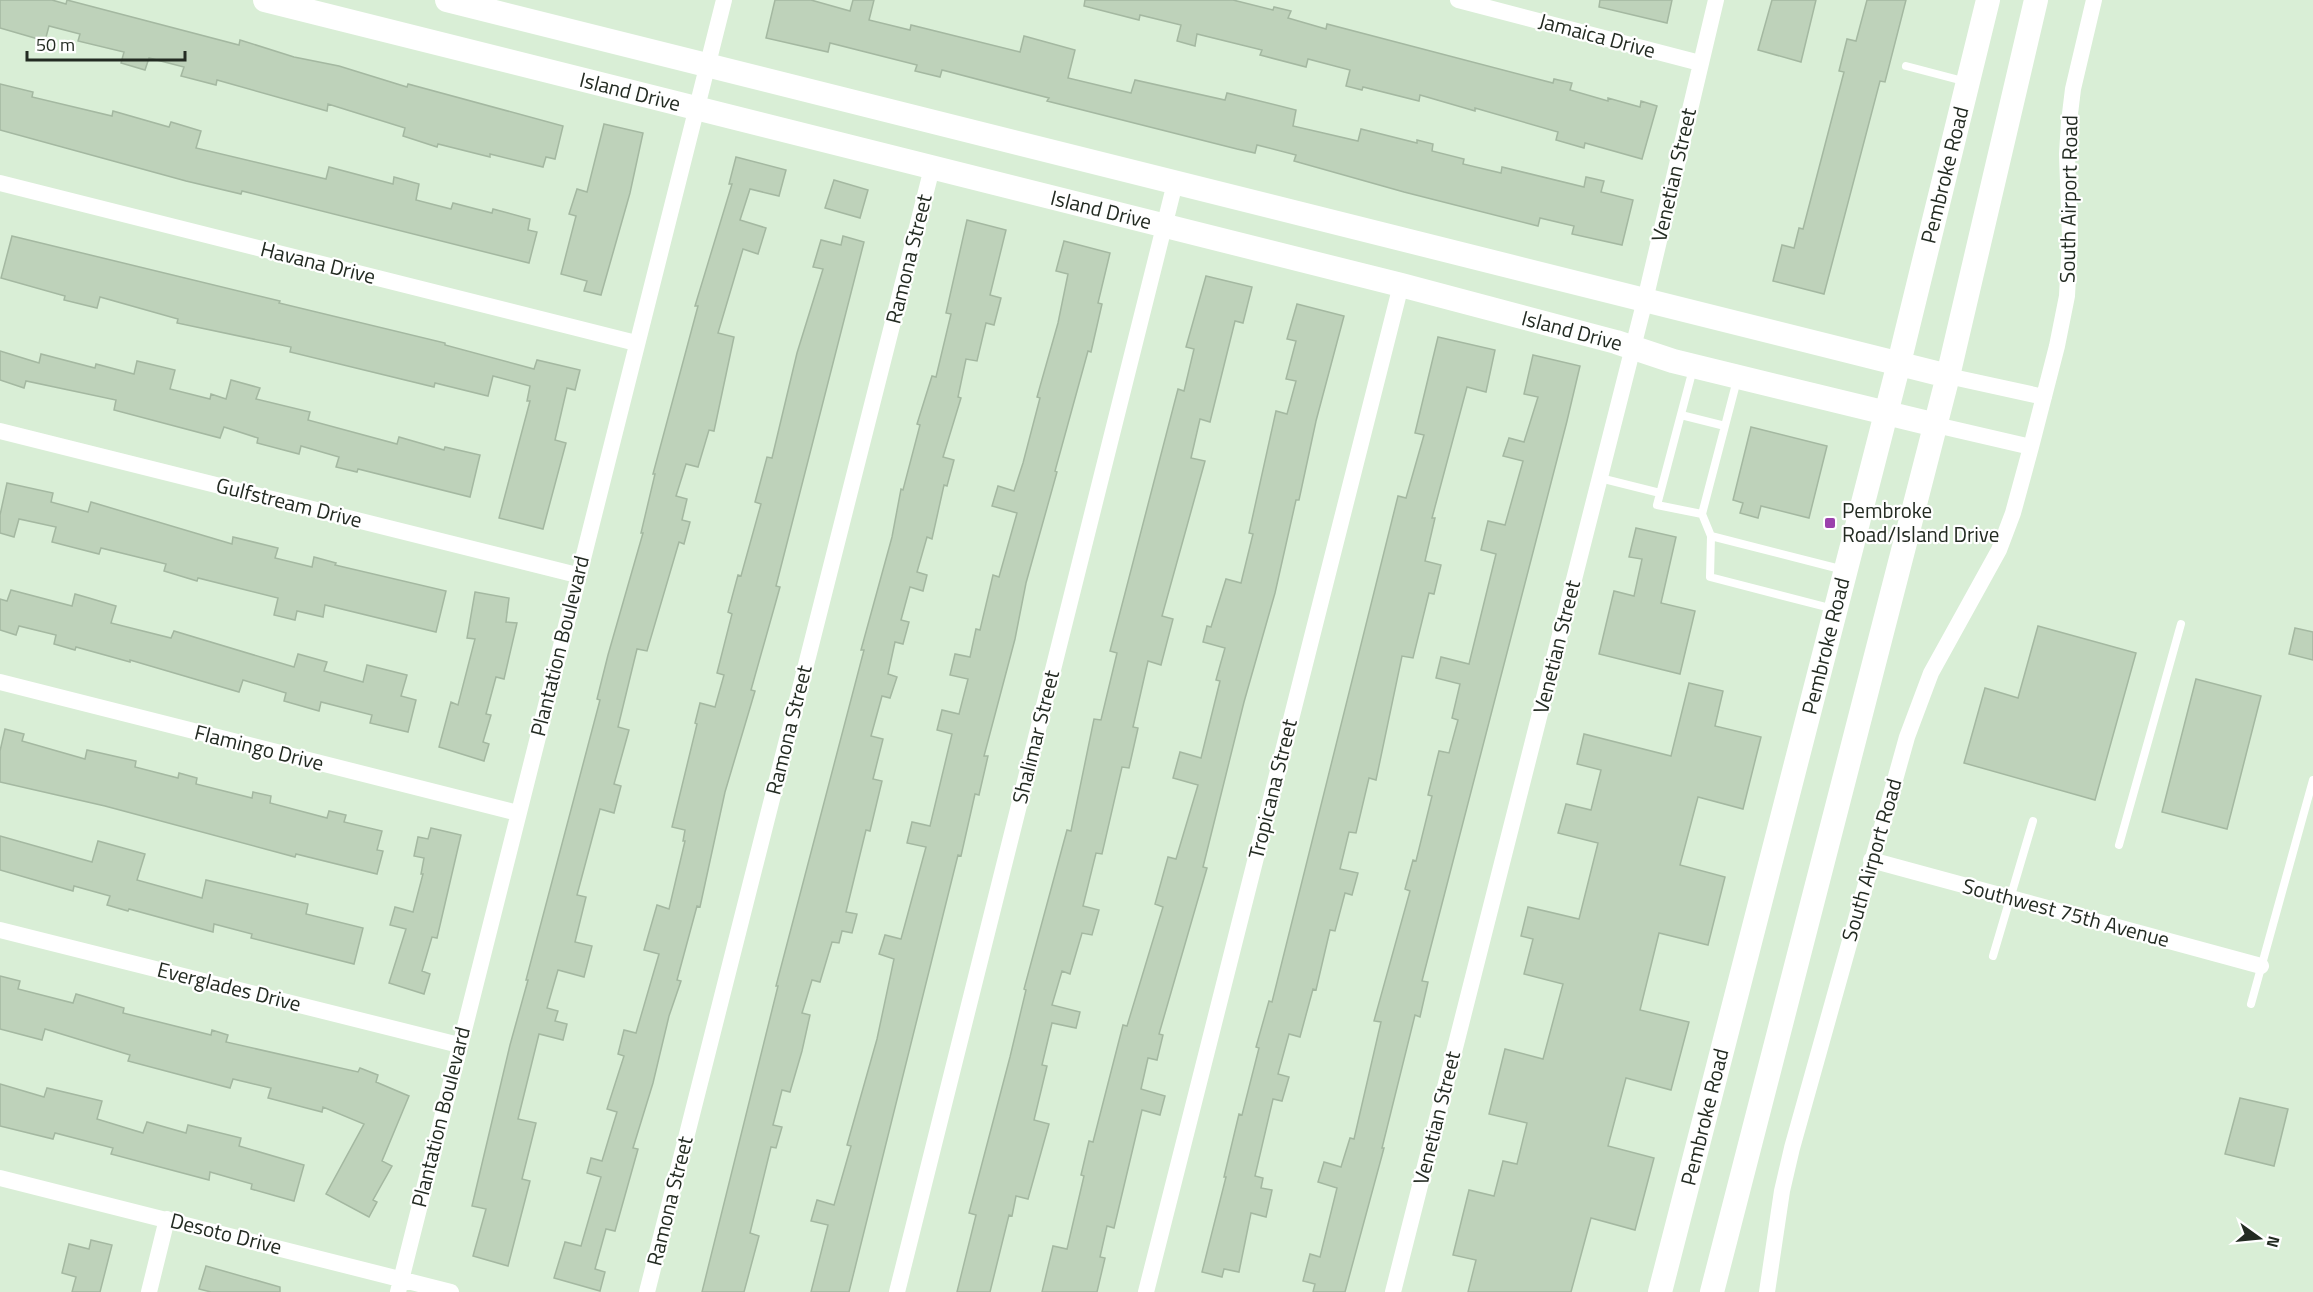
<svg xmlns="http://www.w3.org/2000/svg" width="2313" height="1292" viewBox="0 0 2313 1292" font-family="'Titillium Web',sans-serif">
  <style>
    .building { fill: #bed2ba; stroke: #a4b8a1; stroke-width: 1.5 }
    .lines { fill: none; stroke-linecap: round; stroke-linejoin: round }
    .lane { stroke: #fff; stroke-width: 8 }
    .street { stroke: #fff; stroke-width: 16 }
    .secondary { stroke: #fff; stroke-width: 24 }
    .poi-dot { fill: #9b41ac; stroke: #fff; stroke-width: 2 }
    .labels { text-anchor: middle; stroke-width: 4.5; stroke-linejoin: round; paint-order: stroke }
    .street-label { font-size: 21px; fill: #232b22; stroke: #fff }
    .poi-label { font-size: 21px; fill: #232b22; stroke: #fff; text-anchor: start }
  </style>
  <rect width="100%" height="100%" fill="#d9eed6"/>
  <!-- building -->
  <path class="building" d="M 0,0 L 52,0 L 66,4 L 67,0 L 239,45 L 240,40 L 294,57 L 339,66 L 407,87 L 408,84 L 563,126 L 555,159 L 546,157 L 543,167 L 490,154 L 490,157 L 438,144 L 437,147 L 403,136 L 405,128 L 328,104 L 327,111 L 217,80 L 216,85 L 181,76 L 184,67 L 149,58 L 145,70 L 121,63 L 124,52 L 78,41 L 80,34 L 49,26 L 45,41 L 0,28 Z
    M 775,0 L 811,0 L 850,11 L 853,0 L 874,0 L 869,20 L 910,30 L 911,25 L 1020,52 L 1024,36 L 1075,50 L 1068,78 L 1131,93 L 1135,80 L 1225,100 L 1227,93 L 1296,110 L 1293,126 L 1358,141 L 1361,129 L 1417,143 L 1417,140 L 1433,144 L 1432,151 L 1464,159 L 1463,164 L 1501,173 L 1502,167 L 1584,187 L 1586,177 L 1604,181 L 1601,192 L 1633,200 L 1622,245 L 1572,234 L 1574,226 L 1540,218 L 1538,226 L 1404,192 L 1294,161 L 1296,155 L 1257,145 L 1255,153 L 1237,149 L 1047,101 L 1049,98 L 942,70 L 940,77 L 915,71 L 917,65 L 830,43 L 828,52 L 766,38 Z
    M 1085,0 L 1233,0 L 1273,10 L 1274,7 L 1291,11 L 1288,18 L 1326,29 L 1327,24 L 1553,83 L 1554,79 L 1572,83 L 1570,90 L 1608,101 L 1608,98 L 1640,107 L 1641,101 L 1657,106 L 1642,159 L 1585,143 L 1584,148 L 1556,140 L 1558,132 L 1475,108 L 1475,111 L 1420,95 L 1419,101 L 1363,87 L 1362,90 L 1346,86 L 1350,70 L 1308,59 L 1306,67 L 1260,55 L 1262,50 L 1197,34 L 1195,46 L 1177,41 L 1181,25 L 1140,15 L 1139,20 L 1084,6 Z
    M 1600,0 L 1672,0 L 1667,23 L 1599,7 Z
    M 1772,0 L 1816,0 L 1801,62 L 1758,50 Z
    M 1867,0 L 1906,0 L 1885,82 L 1880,81 L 1824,294 L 1773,281 L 1782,245 L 1794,248 L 1799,228 L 1803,229 L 1844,72 L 1839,71 L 1847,39 L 1856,41 Z
    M 0,84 L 33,92 L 32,97 L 112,116 L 113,111 L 169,127 L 171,122 L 201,131 L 196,148 L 326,179 L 329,167 L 393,184 L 394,177 L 419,184 L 416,200 L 451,209 L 453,203 L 492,213 L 493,209 L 530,219 L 528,230 L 537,232 L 529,263 L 242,191 L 241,194 L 186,181 L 0,130 Z
    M 604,124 L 643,133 L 630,193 L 601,295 L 584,291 L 587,281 L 561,274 L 576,216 L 569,214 L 577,189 L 587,192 Z
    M 736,157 L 786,170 L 779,196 L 750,189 L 740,220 L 766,228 L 758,254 L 743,249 L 718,333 L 734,337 L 714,431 L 709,430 L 698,467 L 686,464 L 676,496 L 687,499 L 682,520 L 690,522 L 684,544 L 679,542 L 647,651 L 637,649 L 618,727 L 629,730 L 614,784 L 621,786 L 614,813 L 600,809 L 577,895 L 586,897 L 575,942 L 592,946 L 584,977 L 558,970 L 547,1008 L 558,1011 L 555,1021 L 567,1024 L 563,1040 L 539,1034 L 518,1119 L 536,1123 L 522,1179 L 530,1181 L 508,1266 L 473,1256 L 486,1209 L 472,1206 L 510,1045 L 528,980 L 526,980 L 600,700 L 597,699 L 608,655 L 643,533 L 641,533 L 655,474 L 653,474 L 698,306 L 695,306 L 732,184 L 729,184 Z
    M 834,180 L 868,190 L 860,218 L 825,208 Z
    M 967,220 L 1006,230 L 990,295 L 1001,298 L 994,325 L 986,323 L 977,361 L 966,359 L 958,397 L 961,398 L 943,457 L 954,460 L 947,486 L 944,485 L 932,539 L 927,537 L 917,572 L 927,575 L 923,591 L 910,587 L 901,620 L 909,622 L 903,644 L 895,642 L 888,674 L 897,677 L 890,698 L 882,696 L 871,736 L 883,739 L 873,779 L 882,781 L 870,831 L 866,830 L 846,912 L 857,914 L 852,933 L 842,931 L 839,943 L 832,942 L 820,982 L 812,980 L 802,1013 L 810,1015 L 802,1051 L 790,1092 L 782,1090 L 773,1125 L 782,1127 L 776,1148 L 771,1147 L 750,1233 L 759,1236 L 744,1292 L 702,1292 L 778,986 L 776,986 L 864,650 L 861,650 L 892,537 L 901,489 L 903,490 L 920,425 L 917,424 L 932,376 L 936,377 L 951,314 L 946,313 Z
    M 12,236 L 280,301 L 279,303 L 445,343 L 445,345 L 534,369 L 537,360 L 580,370 L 575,390 L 567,388 L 555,440 L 566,443 L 543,529 L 499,518 L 530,401 L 527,401 L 530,386 L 493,376 L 488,396 L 435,383 L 434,387 L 290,352 L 291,347 L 177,323 L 178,319 L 100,297 L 97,308 L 64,300 L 65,296 L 1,278 Z
    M 843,236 L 864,242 L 776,586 L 780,587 L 751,690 L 755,691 L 725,792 L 700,907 L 697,906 L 677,980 L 681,981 L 669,1016 L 653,1083 L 633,1148 L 638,1149 L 615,1231 L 606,1229 L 595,1269 L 605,1272 L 600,1291 L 554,1278 L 565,1242 L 581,1246 L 601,1177 L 587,1173 L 591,1158 L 602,1161 L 617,1112 L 607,1109 L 624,1056 L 618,1054 L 624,1030 L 636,1033 L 659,954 L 644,950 L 657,905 L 669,909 L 685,841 L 683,841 L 685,830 L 672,827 L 697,724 L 695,723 L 700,703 L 715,707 L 724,675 L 717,673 L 732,614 L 728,612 L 738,575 L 741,576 L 761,504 L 755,502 L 767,457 L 772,458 L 797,353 L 823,269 L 813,267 L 821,240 L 841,245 Z
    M 1064,241 L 1110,253 L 1098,303 L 1102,304 L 1091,352 L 1088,351 L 1055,471 L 1057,472 L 1026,583 L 1015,639 L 984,756 L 988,756 L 979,795 L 975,794 L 961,856 L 958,855 L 849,1292 L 811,1292 L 828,1225 L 811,1221 L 817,1200 L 834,1205 L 851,1146 L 847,1145 L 877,1039 L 894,959 L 879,954 L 885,935 L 901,939 L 926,847 L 907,843 L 912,822 L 930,826 L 952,734 L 937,730 L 942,710 L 959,714 L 968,679 L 950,675 L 955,654 L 970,657 L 976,629 L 980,630 L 993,575 L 999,577 L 1017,513 L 992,506 L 998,486 L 1014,491 L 1023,463 L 1040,398 L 1037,397 L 1058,323 L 1068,274 L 1056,271 Z
    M 1206,276 L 1252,287 L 1243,323 L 1235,321 L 1210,422 L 1200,419 L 1191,458 L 1205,461 L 1162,616 L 1173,619 L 1161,665 L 1148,661 L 1133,727 L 1138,728 L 1129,768 L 1122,767 L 1102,854 L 1096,853 L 1083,906 L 1099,910 L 1092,935 L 1082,933 L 1070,974 L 1062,971 L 1052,1005 L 1080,1012 L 1076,1028 L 1052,1023 L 1042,1065 L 1047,1066 L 1034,1120 L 1049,1124 L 1028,1199 L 1016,1196 L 1012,1216 L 1009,1215 L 990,1292 L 957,1292 L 976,1215 L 969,1213 L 1010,1057 L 1026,990 L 1024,989 L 1067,830 L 1071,831 L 1094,719 L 1101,720 L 1117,653 L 1110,651 L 1178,389 L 1184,391 L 1194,349 L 1186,347 Z
    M 1297,304 L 1344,316 L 1316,421 L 1299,500 L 1296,500 L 1275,593 L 1244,702 L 1203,867 L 1207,868 L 1159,1034 L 1163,1035 L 1157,1060 L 1148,1058 L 1141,1089 L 1165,1096 L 1160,1115 L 1142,1110 L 1114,1228 L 1107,1226 L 1100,1257 L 1105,1258 L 1097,1292 L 1042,1292 L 1053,1246 L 1067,1249 L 1084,1176 L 1081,1175 L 1089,1141 L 1093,1142 L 1123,1025 L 1127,1026 L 1163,907 L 1155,904 L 1168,857 L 1176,859 L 1198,785 L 1173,778 L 1180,752 L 1201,758 L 1220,681 L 1216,680 L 1225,648 L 1203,642 L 1207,626 L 1211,627 L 1226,579 L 1241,583 L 1253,534 L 1249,533 L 1276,411 L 1287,414 L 1296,381 L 1286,379 L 1296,341 L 1287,339 Z
    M 1438,337 L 1495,350 L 1486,392 L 1467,387 L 1432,518 L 1435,518 L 1425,561 L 1441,565 L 1434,594 L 1429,593 L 1413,658 L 1402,656 L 1376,780 L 1369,778 L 1356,833 L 1349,832 L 1340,869 L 1358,873 L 1352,895 L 1345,893 L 1335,931 L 1330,930 L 1316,990 L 1313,989 L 1300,1037 L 1289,1034 L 1278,1074 L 1289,1077 L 1282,1101 L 1273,1099 L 1255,1176 L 1263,1178 L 1261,1188 L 1272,1190 L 1266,1217 L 1251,1213 L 1239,1272 L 1224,1269 L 1222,1277 L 1202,1272 L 1226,1177 L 1224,1177 L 1239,1114 L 1242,1115 L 1259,1048 L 1256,1047 L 1269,1001 L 1272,1002 L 1398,496 L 1406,498 L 1424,435 L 1415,433 Z
    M 0,351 L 39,363 L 41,354 L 95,368 L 96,364 L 134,374 L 137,361 L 175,370 L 170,389 L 210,399 L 211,394 L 226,399 L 231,380 L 260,388 L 256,399 L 310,412 L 308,420 L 397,444 L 399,437 L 444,450 L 445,447 L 480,455 L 470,497 L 358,469 L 357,472 L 336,467 L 339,457 L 301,446 L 299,454 L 257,443 L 258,438 L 224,427 L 220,438 L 114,410 L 116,400 L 26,381 L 24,388 L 0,380 Z
    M 1533,355 L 1580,366 L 1567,421 L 1422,981 L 1428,982 L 1420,1017 L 1415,1015 L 1382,1148 L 1384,1148 L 1345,1292 L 1313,1292 L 1315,1284 L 1303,1281 L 1310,1254 L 1320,1257 L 1337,1188 L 1318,1182 L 1324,1162 L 1341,1167 L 1350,1138 L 1354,1139 L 1381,1022 L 1374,1021 L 1410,891 L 1405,889 L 1413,860 L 1416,861 L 1432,796 L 1428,795 L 1439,751 L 1449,753 L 1458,720 L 1452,718 L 1460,684 L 1436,678 L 1441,657 L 1469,664 L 1496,554 L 1481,550 L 1488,521 L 1505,525 L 1523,461 L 1503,456 L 1509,438 L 1524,442 L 1538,397 L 1524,394 Z
    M 1751,427 L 1827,446 L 1809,518 L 1761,506 L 1758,518 L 1740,513 L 1743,503 L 1733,500 Z
    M 7,483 L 53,493 L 51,502 L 88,512 L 91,502 L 232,544 L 233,537 L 278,548 L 275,558 L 312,567 L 314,557 L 336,563 L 335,565 L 446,591 L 436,632 L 325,605 L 323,617 L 297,611 L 295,620 L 274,615 L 278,598 L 198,578 L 197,581 L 164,571 L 166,564 L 101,548 L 99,554 L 52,542 L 56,527 L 19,519 L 14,537 L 0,533 L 0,515 Z
    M 1636,528 L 1676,537 L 1661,603 L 1695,611 L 1680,674 L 1599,654 L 1614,591 L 1634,596 L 1642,559 L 1629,557 Z
    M 11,590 L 72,606 L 75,594 L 89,598 L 116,606 L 111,623 L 171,638 L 174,631 L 294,667 L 298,654 L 327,662 L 324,671 L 363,682 L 367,665 L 407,675 L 401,696 L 416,700 L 408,732 L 370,723 L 372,715 L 321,702 L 319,711 L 284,701 L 286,693 L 243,680 L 239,692 L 130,660 L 130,662 L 76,647 L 75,650 L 54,644 L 56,635 L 19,626 L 16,635 L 0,630 L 0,599 L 7,601 Z
    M 475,592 L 509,598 L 506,622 L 517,623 L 504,679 L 496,677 L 486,714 L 491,715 L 483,742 L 489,744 L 484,761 L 439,747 L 451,702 L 458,705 L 475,639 L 467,638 Z
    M 2038,626 L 2136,653 L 2095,800 L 1964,763 L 1985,688 L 2018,698 Z
    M 2295,628 L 2313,632 L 2313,660 L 2289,654 Z
    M 2196,679 L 2261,696 L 2227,829 L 2162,812 Z
    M 1689,683 L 1723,691 L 1715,726 L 1761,737 L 1743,809 L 1698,797 L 1680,865 L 1725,877 L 1708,945 L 1659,933 L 1640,1010 L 1689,1022 L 1671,1090 L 1626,1078 L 1608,1146 L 1654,1158 L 1635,1230 L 1591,1218 L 1571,1292 L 1468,1292 L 1476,1260 L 1453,1255 L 1469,1190 L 1494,1196 L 1503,1161 L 1517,1164 L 1527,1123 L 1489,1114 L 1505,1049 L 1543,1059 L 1563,984 L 1524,974 L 1533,939 L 1521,936 L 1528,907 L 1579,919 L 1598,843 L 1558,833 L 1566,804 L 1591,810 L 1601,770 L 1577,764 L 1584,734 L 1671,756 Z
    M 5,729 L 24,734 L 22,741 L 85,759 L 87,750 L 136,761 L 135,767 L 178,778 L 179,773 L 197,778 L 196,784 L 252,798 L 253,792 L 271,796 L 270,803 L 327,818 L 329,811 L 346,815 L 344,822 L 382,831 L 377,850 L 383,851 L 377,874 L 296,854 L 295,857 L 105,806 L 0,782 L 0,751 Z
    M 431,828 L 461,835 L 437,938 L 432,937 L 422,971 L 430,974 L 424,994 L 389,983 L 406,929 L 390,925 L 395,907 L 413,912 L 423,874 L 421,874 L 424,858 L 414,856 L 418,837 L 428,839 Z
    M 0,836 L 92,862 L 98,841 L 145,854 L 137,880 L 202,898 L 206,880 L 308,904 L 306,914 L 363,928 L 354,964 L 251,938 L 252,934 L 214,924 L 213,932 L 129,909 L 128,911 L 107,905 L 110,896 L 74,886 L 73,891 L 0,870 Z
    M 0,976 L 20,981 L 18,989 L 73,1003 L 76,994 L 124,1008 L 123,1013 L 211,1035 L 212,1030 L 228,1035 L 226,1042 L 358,1072 L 360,1068 L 378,1075 L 376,1082 L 409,1096 L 382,1161 L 392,1166 L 373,1200 L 377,1202 L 369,1217 L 326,1194 L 364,1124 L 323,1107 L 322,1112 L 268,1098 L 271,1088 L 233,1079 L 230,1088 L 128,1061 L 130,1055 L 45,1029 L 42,1040 L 0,1029 Z
    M 0,1084 L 44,1097 L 47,1088 L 102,1101 L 97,1119 L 143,1133 L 147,1122 L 186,1133 L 188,1125 L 241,1138 L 239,1146 L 304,1165 L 294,1201 L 251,1189 L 252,1184 L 210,1172 L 209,1180 L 111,1154 L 113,1148 L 55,1133 L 53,1139 L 0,1126 Z
    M 2240,1098 L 2288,1109 L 2274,1166 L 2225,1154 Z
    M 91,1240 L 112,1245 L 100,1292 L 72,1292 L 76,1277 L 62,1273 L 69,1244 L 89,1249 Z
    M 206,1266 L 280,1287 L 280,1292 L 211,1292 L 199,1289 Z"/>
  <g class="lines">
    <!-- lane -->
    <path class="lane" d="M 1906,66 L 1967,82
      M 1693,369 L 1657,505 L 1702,514
      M 1737,380 L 1702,514 L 1711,536 L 1710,577 L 1834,609
      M 1681,415 L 1725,426
      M 1600,478 L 1660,493
      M 1711,536 L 1844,570
      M 2119,845 L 2181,624
      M 1993,956 L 2033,821
      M 2251,1004 L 2313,780"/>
    <!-- street -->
    <path class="street" d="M 1458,0 L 1700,63
      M 0,183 L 636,343
      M 1948,376 L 2044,397
      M 1936,425 L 2031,447
      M 0,431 L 577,575
      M 0,682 L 518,813
      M 1871,860 L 2261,966
      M 0,930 L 459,1045
      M 0,1178 L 451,1292
      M 149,1292 L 167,1219
      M 398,1292 L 724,0
      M 647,1292 L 932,168
      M 897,1292 L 1175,183
      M 1146,1292 L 1401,285
      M 1393,1292 L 1645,300 L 1716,0
      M 1767,1292 L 1782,1191 L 1792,1148 L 1907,737 L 1931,673 L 1999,550 L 2013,513 L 2031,447 L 2057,346 L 2067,296 L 2070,238 L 2067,154 L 2069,122 L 2073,89 L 2094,0"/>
    <!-- secondary -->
    <path class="secondary" d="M 265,0 L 1401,285 L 1616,342 L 1673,361 L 1936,425
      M 447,0 L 1948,376
      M 1660,1292 L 1899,363 L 1988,0
      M 1712,1292 L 1948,376 L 2036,0"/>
  </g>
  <!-- markers -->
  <rect class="poi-dot" x="1824" y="517" width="12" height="12" rx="3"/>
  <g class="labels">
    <!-- street labels -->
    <g class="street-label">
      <text transform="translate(1597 36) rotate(15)" y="7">Jamaica Drive</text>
      <text transform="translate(630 92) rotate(14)" y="7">Island Drive</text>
      <text transform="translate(1674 175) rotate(-77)" y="7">Venetian Street</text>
      <text transform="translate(1945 175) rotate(-76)" y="7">Pembroke Road</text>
      <text transform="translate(2069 199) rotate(-89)" y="7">South Airport Road</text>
      <text transform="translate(1101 210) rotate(14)" y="7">Island Drive</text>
      <text transform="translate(909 259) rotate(-76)" y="7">Ramona Street</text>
      <text transform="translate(318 263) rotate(14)" y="7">Havana Drive</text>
      <text transform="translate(1572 331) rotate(15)" y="7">Island Drive</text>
      <text transform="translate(289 503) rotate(14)" y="7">Gulfstream Drive</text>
      <text transform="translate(560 646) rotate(-76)" y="7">Plantation Boulevard</text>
      <text transform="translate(1826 646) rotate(-76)" y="7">Pembroke Road</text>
      <text transform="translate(1557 647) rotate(-76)" y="7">Venetian Street</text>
      <text transform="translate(789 730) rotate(-76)" y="7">Ramona Street</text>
      <text transform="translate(1036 737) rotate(-76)" y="7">Shalimar Street</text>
      <text transform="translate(259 748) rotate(14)" y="7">Flamingo Drive</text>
      <text transform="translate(1273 789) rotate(-76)" y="7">Tropicana Street</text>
      <text transform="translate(1872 860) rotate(-74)" y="7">South Airport Road</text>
      <text transform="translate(2066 913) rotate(15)" y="7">Southwest 75th Avenue</text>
      <text transform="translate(229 987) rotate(14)" y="7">Everglades Drive</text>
      <text transform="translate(441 1117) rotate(-76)" y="7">Plantation Boulevard</text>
      <text transform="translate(1705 1117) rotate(-76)" y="7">Pembroke Road</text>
      <text transform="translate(1437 1118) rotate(-76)" y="7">Venetian Street</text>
      <text transform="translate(670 1201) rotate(-76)" y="7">Ramona Street</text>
      <text transform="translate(226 1234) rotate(14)" y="7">Desoto Drive</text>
    </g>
    <!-- poi labels -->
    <g class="poi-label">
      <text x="1842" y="518">Pembroke<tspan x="1842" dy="24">Road/Island Drive</tspan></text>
    </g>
  </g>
  <!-- north arrow -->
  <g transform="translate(2259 1238) rotate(105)" stroke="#ffffff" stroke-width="4.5" paint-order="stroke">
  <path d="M0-4.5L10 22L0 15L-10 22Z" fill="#232b22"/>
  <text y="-9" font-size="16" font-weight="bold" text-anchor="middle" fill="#232b22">N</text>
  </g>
  <!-- scale -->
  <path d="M27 51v9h158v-9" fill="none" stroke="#232b22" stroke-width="3"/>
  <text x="36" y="51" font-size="18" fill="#232b22" stroke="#ffffff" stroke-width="4.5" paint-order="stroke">50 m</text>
</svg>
